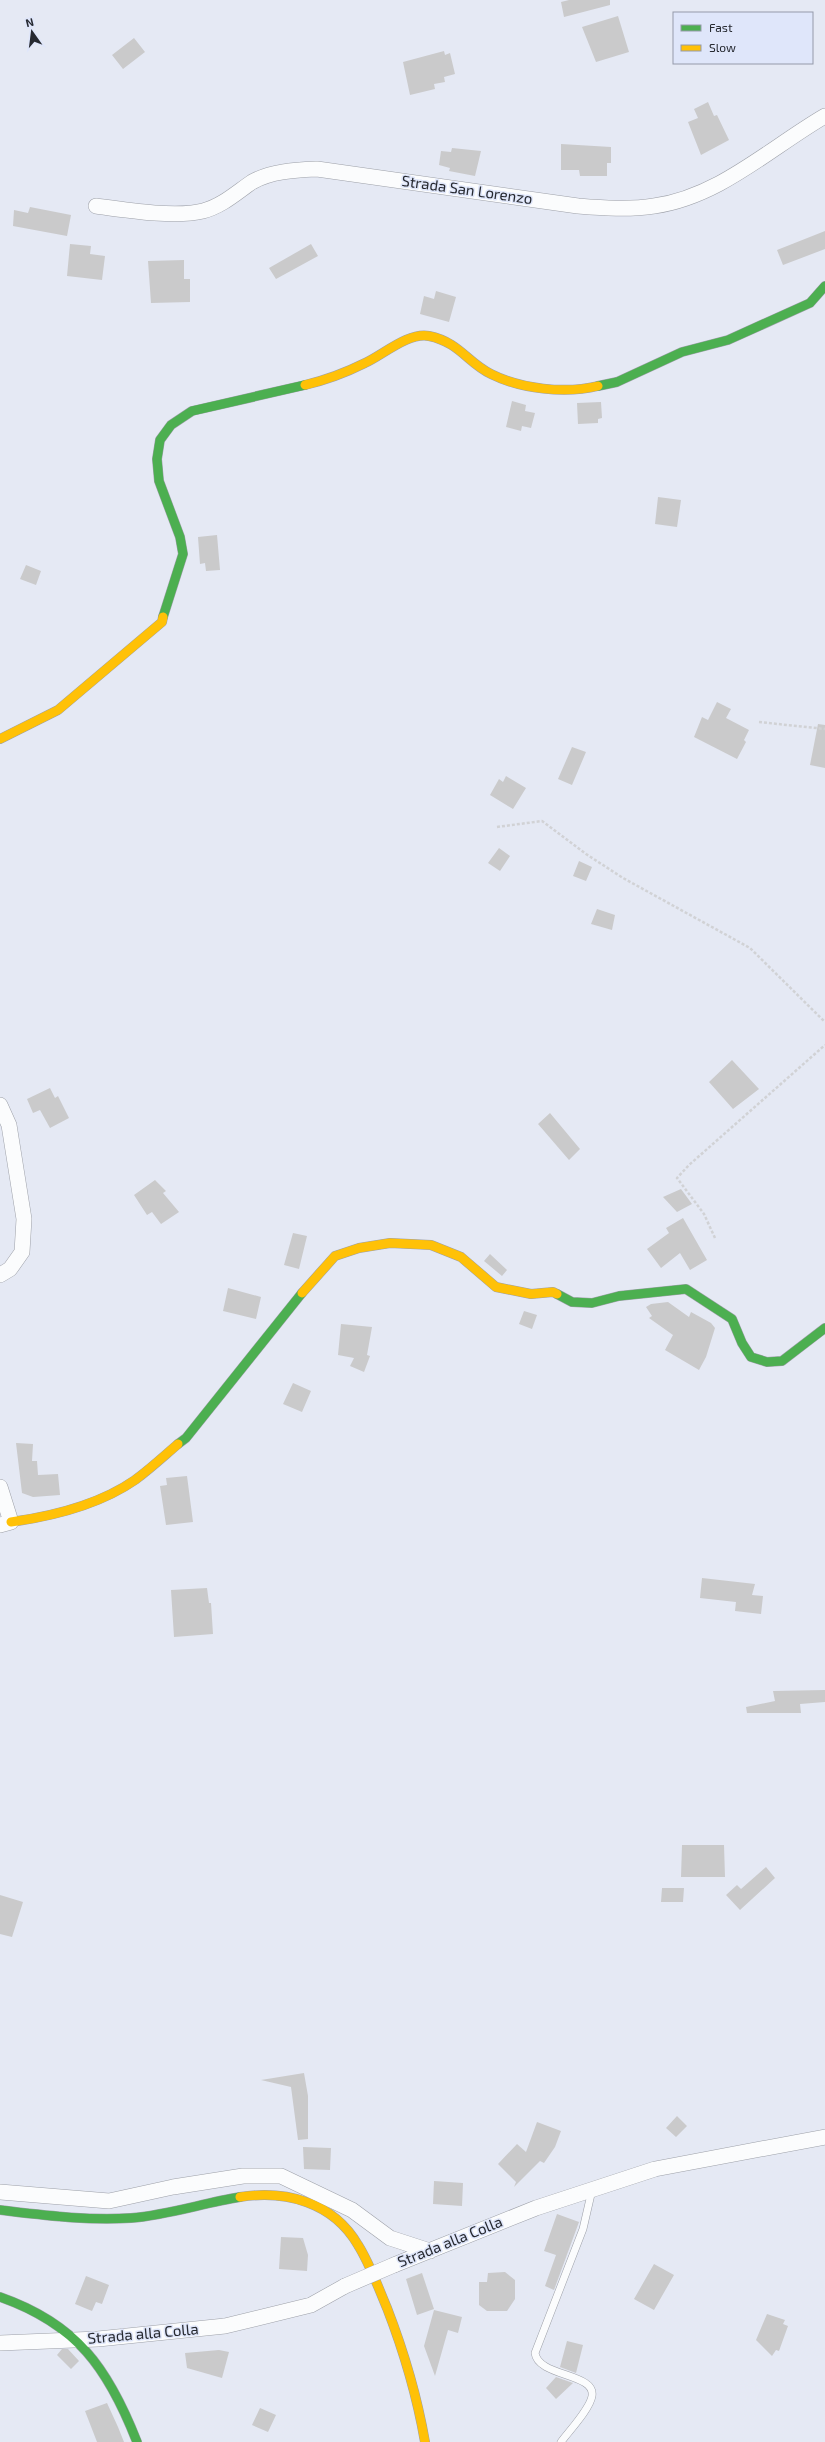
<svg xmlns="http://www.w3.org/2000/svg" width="825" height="2442" viewBox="0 0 825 2442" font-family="'Exo 2',sans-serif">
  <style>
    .building { fill: #cacacb }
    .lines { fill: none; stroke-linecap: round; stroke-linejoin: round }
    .lane-casing { stroke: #9da0a8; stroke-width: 8 }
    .street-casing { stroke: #9da0a8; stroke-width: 16 }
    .fast-casing { stroke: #9da0a8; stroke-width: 10 }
    .slow-casing { stroke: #9da0a8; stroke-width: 10 }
    .path { stroke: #d1d2d5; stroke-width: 2.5; stroke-dasharray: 3 2; stroke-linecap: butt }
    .lane { stroke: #fbfcfd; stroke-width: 7 }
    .street { stroke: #fbfcfd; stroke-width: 15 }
    .fast { stroke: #4caf50; stroke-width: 9 }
    .slow { stroke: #ffc107; stroke-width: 9 }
    .street-bridge-casing { stroke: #9da0a8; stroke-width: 16; stroke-linecap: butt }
    .street-bridge { stroke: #fbfcfd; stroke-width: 15 }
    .labels { text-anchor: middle; stroke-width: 3; stroke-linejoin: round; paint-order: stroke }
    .street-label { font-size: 15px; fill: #262930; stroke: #dfe6fa }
  </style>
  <rect width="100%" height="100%" fill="#e5e9f4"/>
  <!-- building -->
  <path class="building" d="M 569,0 L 610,0 L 610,5 L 564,17 L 561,2 Z
    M 618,16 L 629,52 L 596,62 L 582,27 Z
    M 134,38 L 145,52 L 123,69 L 112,55 Z
    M 444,51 L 445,55 L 450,53 L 455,74 L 444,77 L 445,82 L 434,84 L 435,89 L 410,95 L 403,62 Z
    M 708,102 L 714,116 L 717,115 L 729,140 L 701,155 L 688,122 L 698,118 L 694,109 Z
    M 561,144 L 611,147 L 611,163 L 607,163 L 607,176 L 580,176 L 579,170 L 561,170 Z
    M 452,148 L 481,151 L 475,176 L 449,171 L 450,168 L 439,165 L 441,151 L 451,152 Z
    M 30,207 L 71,215 L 67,236 L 13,226 L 14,210 L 28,213 Z
    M 825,231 L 825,249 L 783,265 L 777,250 Z
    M 70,244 L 91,246 L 90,254 L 105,256 L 102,280 L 67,276 Z
    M 311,244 L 318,256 L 276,279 L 269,268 Z
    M 184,260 L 184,279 L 190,279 L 190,302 L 151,303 L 148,261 Z
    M 436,291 L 456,297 L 449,322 L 420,314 L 424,296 L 434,299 Z
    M 512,401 L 526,405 L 525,411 L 535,413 L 531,428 L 522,426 L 521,431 L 506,427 Z
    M 601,402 L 602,418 L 598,419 L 598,423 L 578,424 L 577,403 Z
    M 658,497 L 681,500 L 677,527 L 655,524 Z
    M 217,535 L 220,570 L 206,571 L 205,563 L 200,564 L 198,537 Z
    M 26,565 L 41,571 L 36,585 L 20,579 Z
    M 717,702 L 731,709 L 726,718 L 749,730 L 744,740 L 746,742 L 737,759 L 694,737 L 702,717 L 708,720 Z
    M 818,724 L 825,725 L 825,768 L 810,765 Z
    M 572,747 L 586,752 L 572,785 L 558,779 Z
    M 506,776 L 526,788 L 513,809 L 490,795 L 499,779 L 503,782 Z
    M 499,848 L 510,856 L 500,871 L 488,863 Z
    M 579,861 L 592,867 L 586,881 L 573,876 Z
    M 597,909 L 615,915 L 612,930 L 591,924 Z
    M 732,1060 L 759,1089 L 733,1109 L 709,1082 Z
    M 50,1088 L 55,1098 L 58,1096 L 69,1118 L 50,1128 L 40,1110 L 33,1113 L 27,1099 Z
    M 550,1113 L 580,1149 L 569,1160 L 538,1124 Z
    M 155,1180 L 166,1191 L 163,1193 L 179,1212 L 161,1224 L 152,1212 L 147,1215 L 134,1195 Z
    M 681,1189 L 692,1204 L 677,1212 L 663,1197 Z
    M 683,1218 L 707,1260 L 690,1270 L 680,1253 L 661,1268 L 647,1249 L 669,1233 L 666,1228 Z
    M 293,1233 L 307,1236 L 299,1269 L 284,1265 Z
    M 490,1254 L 507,1270 L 502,1276 L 484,1261 Z
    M 228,1288 L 261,1297 L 256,1319 L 223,1311 Z
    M 668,1302 L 689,1317 L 691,1312 L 711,1323 L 715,1328 L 706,1357 L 699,1370 L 665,1350 L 673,1335 L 649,1318 L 652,1316 L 646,1307 L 651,1304 Z
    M 524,1311 L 537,1315 L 532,1329 L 519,1324 Z
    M 341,1324 L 372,1327 L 367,1355 L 370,1356 L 364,1372 L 350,1366 L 354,1358 L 338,1355 Z
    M 293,1383 L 311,1391 L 302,1412 L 283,1404 Z
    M 16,1443 L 33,1444 L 32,1461 L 37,1461 L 38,1475 L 58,1474 L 60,1495 L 33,1497 L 22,1493 Z
    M 187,1476 L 193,1522 L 166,1525 L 160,1486 L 167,1485 L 166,1478 Z
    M 702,1578 L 755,1584 L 752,1595 L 763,1596 L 761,1614 L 735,1611 L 736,1602 L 700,1598 Z
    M 207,1588 L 209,1603 L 211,1603 L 213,1634 L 174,1637 L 171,1590 Z
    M 825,1690 L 825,1702 L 800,1704 L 801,1713 L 747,1713 L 746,1707 L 775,1701 L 773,1691 Z
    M 682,1845 L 724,1845 L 725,1877 L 681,1877 Z
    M 766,1867 L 775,1878 L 740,1910 L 726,1895 L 737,1885 L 741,1889 Z
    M 662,1888 L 684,1888 L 683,1902 L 661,1902 Z
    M 0,1895 L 23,1902 L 12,1937 L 0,1934 Z
    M 304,2073 L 308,2096 L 308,2139 L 298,2140 L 291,2087 L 261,2080 Z
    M 677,2116 L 687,2126 L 676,2137 L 666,2128 Z
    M 537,2122 L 561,2131 L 555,2147 L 544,2163 L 540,2161 L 514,2187 L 516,2182 L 498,2164 L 517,2144 L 526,2152 Z
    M 303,2147 L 331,2148 L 330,2170 L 304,2169 Z
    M 434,2181 L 463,2183 L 462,2206 L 433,2204 Z
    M 557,2214 L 579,2222 L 554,2290 L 545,2286 L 556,2255 L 544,2251 Z
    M 281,2237 L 303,2238 L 308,2255 L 307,2271 L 279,2269 Z
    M 654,2264 L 674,2275 L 654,2310 L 634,2299 Z
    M 505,2272 L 515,2280 L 515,2299 L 507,2311 L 487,2311 L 479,2305 L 479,2282 L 487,2282 L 488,2273 Z
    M 422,2273 L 434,2309 L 417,2315 L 406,2279 Z
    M 86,2276 L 109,2285 L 102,2304 L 96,2302 L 92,2311 L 75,2304 Z
    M 434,2310 L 462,2317 L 458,2333 L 448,2330 L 435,2376 L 424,2346 Z
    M 767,2314 L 785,2320 L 783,2324 L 788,2326 L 779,2351 L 776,2350 L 772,2356 L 756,2340 Z
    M 567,2341 L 583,2345 L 576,2373 L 560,2367 Z
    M 62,2349 L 68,2349 L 79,2361 L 71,2369 L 57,2355 Z
    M 219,2350 L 229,2352 L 222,2378 L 187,2368 L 185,2353 Z
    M 556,2377 L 573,2383 L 556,2399 L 546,2388 Z
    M 107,2403 L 118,2427 L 124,2442 L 97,2442 L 85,2411 Z
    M 260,2408 L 276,2415 L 268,2432 L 252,2425 Z"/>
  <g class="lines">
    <defs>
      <path id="lane" d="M 561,2442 C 569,2431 590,2409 592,2396 C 596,2373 538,2377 535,2353 L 583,2229 L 592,2190"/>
      <path id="street" d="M 96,206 C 125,210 175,218 203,211 C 222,206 236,193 252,182 C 271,171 296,170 317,169 L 578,206 C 603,208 629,210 654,206 C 719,197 770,148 825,116
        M 0,1105 L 9,1125 L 24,1219 L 22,1252 L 10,1269 L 0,1275
        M 0,1487 L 11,1522 L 0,1525
        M 0,2192 L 109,2201 L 173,2187 L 243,2176 L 281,2176 L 352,2210 L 390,2238 L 430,2251
        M 394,2265 L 536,2208 L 655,2169 L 825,2137
        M 0,2343 L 98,2339 L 225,2326 L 311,2305 L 345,2286"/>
      <path id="fast" d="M 598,386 L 617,382 L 682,352 L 728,340 L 810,303 L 825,286
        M 163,617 L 183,554 L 180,537 L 159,481 L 157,459 L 160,440 L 171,425 L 192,411 L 305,385
        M 557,1294 L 572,1302 L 592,1303 L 619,1296 L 686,1289 L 732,1319 L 742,1343 L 751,1357 L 767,1362 L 782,1361 L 825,1328
        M 178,1444 L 186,1438 L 302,1293
        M 0,2210 C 43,2215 88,2221 131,2218 C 168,2215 203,2203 240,2197
        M 0,2297 C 77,2324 108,2368 137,2442"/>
      <path id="slow" d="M 305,385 C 326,380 345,373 365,363 C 383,355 408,332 429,336 C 459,342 468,363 491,374 C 521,389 565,394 598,386
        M 0,739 L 58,710 L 162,622 L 163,617
        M 302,1293 L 335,1256 L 359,1248 L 390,1243 L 431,1245 L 461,1257 L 496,1287 L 531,1294 L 553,1292 L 557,1294
        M 11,1522 C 54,1516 99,1505 135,1480 C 150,1469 164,1456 178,1444
        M 240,2197 C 286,2190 333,2202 358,2245 C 370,2264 378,2287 387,2308 C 404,2352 417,2396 425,2442"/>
    </defs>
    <!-- lane casing -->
    <use href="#lane" class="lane-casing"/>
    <!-- street casing -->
    <use href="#street" class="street-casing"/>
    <!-- fast casing -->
    <use href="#fast" class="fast-casing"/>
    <!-- slow casing -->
    <use href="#slow" class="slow-casing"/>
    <!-- path -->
    <path class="path" d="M 759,722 L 825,729
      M 497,827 L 542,821 L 586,854 L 623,878 L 750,948 L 825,1022
      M 715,1238 L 704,1214 L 677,1178 L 689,1165 L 825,1045"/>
    <!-- lane -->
    <use href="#lane" class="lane"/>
    <!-- street -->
    <use href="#street" class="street"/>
    <!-- fast -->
    <use href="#fast" class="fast"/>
    <!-- slow -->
    <use href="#slow" class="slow"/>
    <defs>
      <path id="street-bridge" d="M 345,2286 L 394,2265"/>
    </defs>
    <!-- street-bridge casing -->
    <use href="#street-bridge" class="street-bridge-casing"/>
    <!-- street-bridge -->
    <use href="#street-bridge" class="street-bridge"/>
  </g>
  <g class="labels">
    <!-- street labels -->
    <g class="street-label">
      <text transform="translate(467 190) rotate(8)" y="5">Strada San Lorenzo</text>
      <text transform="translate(450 2242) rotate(-22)" y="5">Strada alla Colla</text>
      <text transform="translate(143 2334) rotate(-5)" y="5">Strada alla Colla</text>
    </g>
  </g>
  <!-- legend -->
  <rect x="673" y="12" width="140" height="52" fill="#dfe6fa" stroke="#959aa9"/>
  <rect x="681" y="25" width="20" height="6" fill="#4caf50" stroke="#959aa9"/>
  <text x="709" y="32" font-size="12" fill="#262930">Fast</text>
  <rect x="681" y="45" width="20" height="6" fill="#ffc107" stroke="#959aa9"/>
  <text x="709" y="52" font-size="12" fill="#262930">Slow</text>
  <!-- north arrow -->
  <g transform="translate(32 32) rotate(346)" stroke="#dfe6fa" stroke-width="3" paint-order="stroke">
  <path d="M0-3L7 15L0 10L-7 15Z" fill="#262930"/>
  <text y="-6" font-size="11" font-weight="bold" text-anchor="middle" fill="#262930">N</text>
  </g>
</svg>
